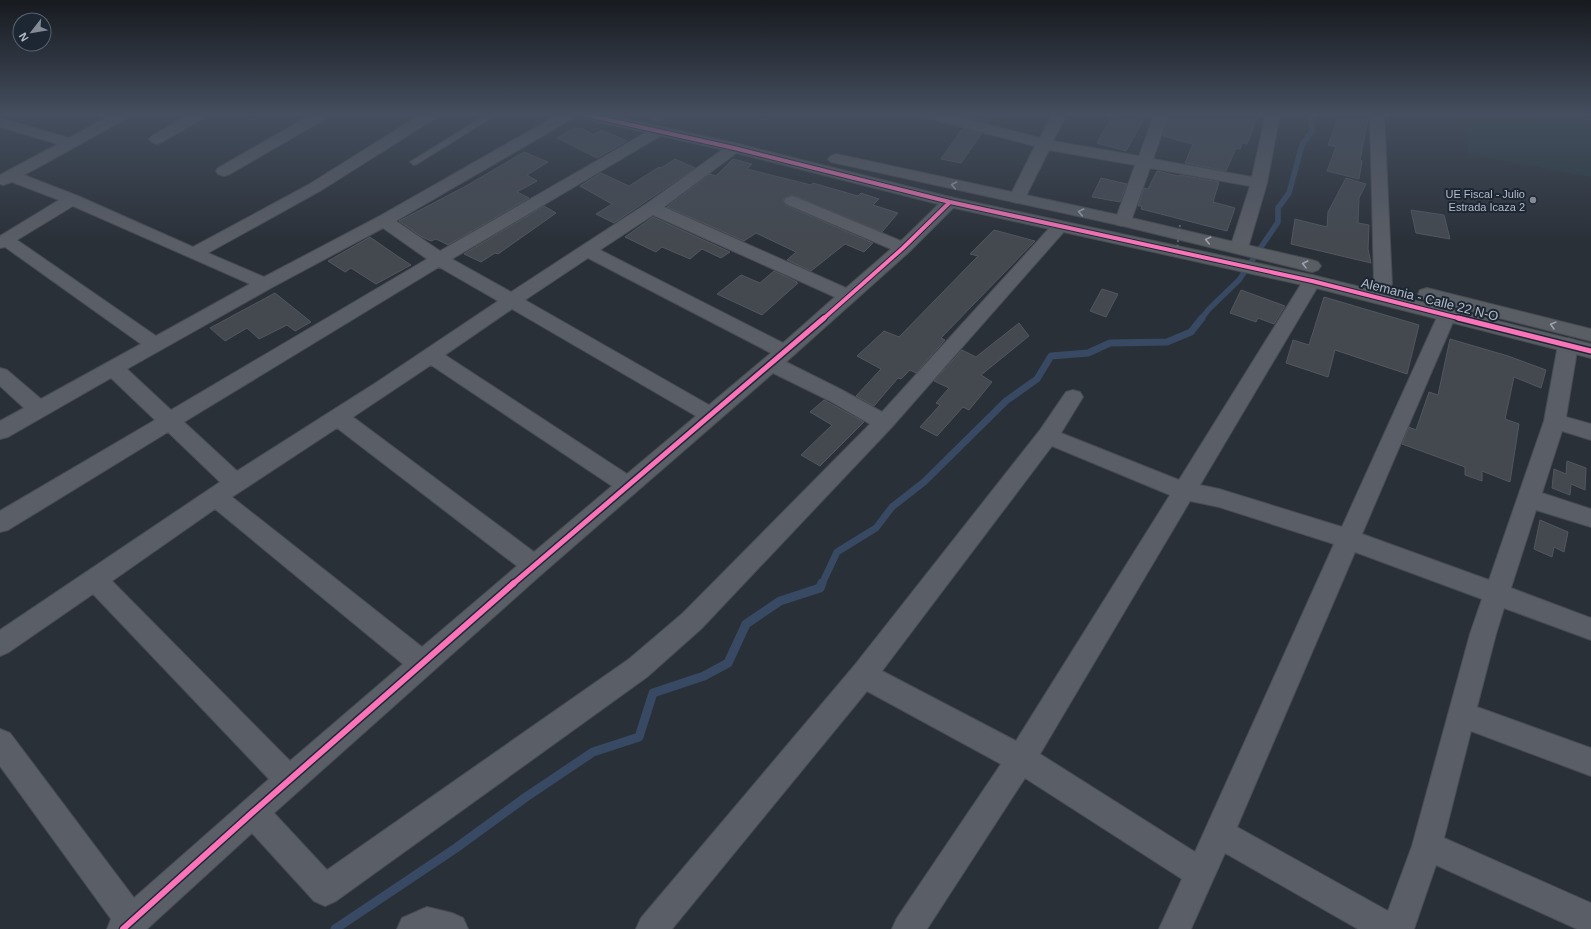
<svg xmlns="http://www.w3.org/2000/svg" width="1591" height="929" viewBox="0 0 1591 929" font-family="Arial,sans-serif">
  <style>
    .green { fill: #273a3e }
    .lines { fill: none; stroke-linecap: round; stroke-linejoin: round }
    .stream-far2 { stroke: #384963; stroke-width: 5.5 }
    .stream-far1 { stroke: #384963; stroke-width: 7 }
    .stream { stroke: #384963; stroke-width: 9 }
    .building { fill: #444950; stroke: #52575f }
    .lane-casing { stroke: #484c53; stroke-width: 2 }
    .street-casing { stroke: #484c53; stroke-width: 2 }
    .secondary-casing { stroke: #484c53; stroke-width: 2 }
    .lane { fill: #5a5e66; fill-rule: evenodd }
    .street { fill: #5a5e66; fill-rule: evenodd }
    .secondary { fill: #595d64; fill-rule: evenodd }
    .path-bridge { stroke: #5d636a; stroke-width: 2; stroke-dasharray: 2.5 2.5; stroke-linecap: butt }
    .cycleway-far2-casing { stroke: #1d2633; stroke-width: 6 }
    .cycleway-far1-casing { stroke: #1d2633; stroke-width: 8 }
    .cycleway-casing { stroke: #1d2633; stroke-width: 9 }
    .cycleway-far2 { stroke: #fb73b8; stroke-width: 4 }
    .cycleway-far1 { stroke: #fb73b8; stroke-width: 5 }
    .cycleway { stroke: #fb73b8; stroke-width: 6 }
    .oneway { stroke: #9da4b0 }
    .poi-dot { fill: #848b96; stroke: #1d2633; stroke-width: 1.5 }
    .labels { text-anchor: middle; stroke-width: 4; stroke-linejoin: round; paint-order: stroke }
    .far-poi-label { font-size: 11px; fill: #b4bcc9; stroke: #1d2633; text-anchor: end }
    .street-label { font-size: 13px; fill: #b4bcc9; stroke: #1d2633 }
  </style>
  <rect width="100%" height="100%" fill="#2a3038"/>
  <!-- green -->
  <path class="green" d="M 1463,113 L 1586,113 L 1591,130 L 1591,177 L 1469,154 Z"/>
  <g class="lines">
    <!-- stream-far2 -->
    <path class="stream-far2" d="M 1201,319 L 1209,309 L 1239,280 L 1278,222 L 1278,208 L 1289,193 L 1302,145 L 1312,131 L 1311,113"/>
    <!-- stream-far1 -->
    <path class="stream-far1" d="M 822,584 L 837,552 L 876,528 L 892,507 L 924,482 L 1006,401 L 1037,379 L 1051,356 L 1088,353 L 1110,343 L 1167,342 L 1191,332 L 1202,318"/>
    <!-- stream -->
    <path class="stream" d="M 335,929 L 456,848 L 526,797 L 593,752 L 639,737 L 653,693 L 704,676 L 728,663 L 746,624 L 780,601 L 820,588 L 822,583"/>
  </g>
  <!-- building -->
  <path class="building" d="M 973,113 L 994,113 L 988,123 L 969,118 Z
    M 1114,113 L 1131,113 L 1145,117 L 1126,151 L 1097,143 Z
    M 1170,113 L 1259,113 L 1247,144 L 1242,143 L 1240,149 L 1236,148 L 1226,171 L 1185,163 L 1193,144 L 1163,136 Z
    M 1340,113 L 1369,113 L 1360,160 L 1362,161 L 1359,179 L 1327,171 L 1336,147 L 1328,145 Z
    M 575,128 L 579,129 L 582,128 L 593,135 L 602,130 L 627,141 L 597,158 L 557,138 Z
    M 962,129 L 981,134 L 961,163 L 941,159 Z
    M 524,152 L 548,162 L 527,175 L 537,181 L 517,192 L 529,198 L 448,245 L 436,239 L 431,241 L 422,237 L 399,221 L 466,186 Z
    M 675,159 L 695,168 L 614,223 L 596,214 L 612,204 L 580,186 L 601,173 L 629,186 L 659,167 L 661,168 Z
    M 733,159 L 752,164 L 747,169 L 811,185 L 813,183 L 858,196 L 861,193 L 879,199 L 873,205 L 898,213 L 882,232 L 798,197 L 792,195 L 786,197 L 783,200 L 785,205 L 873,243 L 864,252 L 845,244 L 811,271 L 787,260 L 796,252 L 756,233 L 744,241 L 667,207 L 710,174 L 716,176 Z
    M 1157,171 L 1179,176 L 1180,175 L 1219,182 L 1213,202 L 1235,208 L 1227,231 L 1141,209 L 1142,206 L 1138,206 L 1144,188 L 1148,189 Z
    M 1101,178 L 1127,184 L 1120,202 L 1092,197 Z
    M 1346,178 L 1366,184 L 1359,198 L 1358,223 L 1369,225 L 1368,249 L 1371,263 L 1291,244 L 1295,219 L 1327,227 L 1328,212 Z
    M 544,206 L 556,213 L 498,254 L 495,253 L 481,262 L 464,254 Z
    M 1411,210 L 1444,215 L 1450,239 L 1416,233 Z
    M 653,217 L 730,252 L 721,258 L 702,249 L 690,259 L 662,247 L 656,252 L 625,237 Z
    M 994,230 L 1035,241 L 941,338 L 945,340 L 916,373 L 910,370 L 901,379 L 898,378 L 874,406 L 856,396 L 881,369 L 857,356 L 884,331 L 899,337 L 978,256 L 970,254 Z
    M 370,237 L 390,251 L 411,265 L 376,284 L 351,268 L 345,272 L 328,261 Z
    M 774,271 L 797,282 L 796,283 L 798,283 L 762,315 L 717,294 L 741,275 L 760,283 Z
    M 1102,289 L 1118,294 L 1106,317 L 1090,311 Z
    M 1241,290 L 1285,306 L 1274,324 L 1258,318 L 1256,322 L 1230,313 Z
    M 275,293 L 311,322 L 295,331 L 287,325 L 259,339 L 247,328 L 225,341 L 210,328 Z
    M 1324,297 L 1419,325 L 1407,374 L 1335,350 L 1328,377 L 1286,363 L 1293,340 L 1309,345 Z
    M 1019,323 L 1029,336 L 981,375 L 992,382 L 969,410 L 963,407 L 937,436 L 920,427 L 940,405 L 936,403 L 949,388 L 934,381 L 962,350 L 976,357 Z
    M 1450,339 L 1508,356 L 1546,370 L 1541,388 L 1514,377 L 1505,419 L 1519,424 L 1510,482 L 1482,471 L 1482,481 L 1465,475 L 1465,467 L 1402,444 L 1409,427 L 1416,430 L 1429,392 L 1438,395 Z
    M 824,400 L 864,422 L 820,466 L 801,455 L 832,425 L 810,412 Z
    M 1567,461 L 1586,468 L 1585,490 L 1571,484 L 1570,495 L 1552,488 L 1554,469 L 1566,474 Z
    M 1540,520 L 1568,532 L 1564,552 L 1554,547 L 1552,557 L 1534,549 Z"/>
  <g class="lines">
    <defs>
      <path id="lane" d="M 489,113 L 499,113 L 417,164 L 414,165 L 410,162 Z"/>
      <path id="street" d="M 115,113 L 133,113 L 131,116 L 24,175 L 78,196 L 193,247 L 308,185 L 423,113 L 441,113 L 439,116 L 320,191 L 208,253 L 264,277 L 378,217 L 561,113 L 579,113 L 577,116 L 396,221 L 440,251 L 652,129 L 657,128 L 662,129 L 664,132 L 662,135 L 452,259 L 511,292 L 646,204 L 729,145 L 734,143 L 739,145 L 742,148 L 739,151 L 664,207 L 846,288 L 891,249 L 786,204 L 784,201 L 786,198 L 792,196 L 798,198 L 901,241 L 944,199 L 950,197 L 956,199 L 958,202 L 956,205 L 909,252 L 786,362 L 842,390 L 882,412 L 1054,223 L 1060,222 L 1066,223 L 1068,227 L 891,428 L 701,629 L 647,677 L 336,901 L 325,906 L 314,901 L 252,833 L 147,929 L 107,929 L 111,919 L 0,766 L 0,729 L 10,733 L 134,898 L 269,779 L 93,594 L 9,652 L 0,656 L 0,630 L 220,482 L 168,432 L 8,530 L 0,532 L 0,511 L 155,420 L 111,378 L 8,437 L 0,439 L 0,421 L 24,408 L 0,386 L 0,368 L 7,370 L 41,399 L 141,344 L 5,247 L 0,248 L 0,236 L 59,200 L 12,182 L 3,185 L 0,184 L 0,175 L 58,144 L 0,127 L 0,118 L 69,138 ZM 73,206 L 250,284 L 156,336 L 17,240 ZM 653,215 L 835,297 L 783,343 L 600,250 ZM 383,228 L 427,259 L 171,410 L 127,369 L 271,288 ZM 588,258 L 771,353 L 709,405 L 525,300 ZM 439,267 L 498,301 L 377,382 L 237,471 L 184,422 ZM 512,309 L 696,416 L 627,474 L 445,355 ZM 431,365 L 612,486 L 534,552 L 353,417 ZM 773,373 L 828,400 L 870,424 L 683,613 L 629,659 L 327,870 L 274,813 L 543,573 ZM 337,428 L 517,566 L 422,647 L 232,497 ZM 215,509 L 403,664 L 290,761 L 112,581 Z
        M 191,113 L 209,113 L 207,116 L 162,142 L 157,144 L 152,142 L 149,139 L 152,136 Z
        M 314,113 L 332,113 L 330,116 L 230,174 L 224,176 L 218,174 L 216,171 L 218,168 Z
        M 652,113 L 668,113 C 664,120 658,122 651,120 L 649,117 Z
        M 917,113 L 942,113 L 1040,138 L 1053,113 L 1067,113 L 1053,141 L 1139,156 L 1155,113 L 1169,113 L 1153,159 L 1252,177 L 1266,113 L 1280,113 L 1267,183 L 1248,248 L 1245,252 L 1239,253 L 1233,252 L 1230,248 L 1250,186 L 1150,168 L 1131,221 L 1129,225 L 1123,226 L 1117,225 L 1115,221 L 1135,165 L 1049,150 L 1025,198 L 1023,201 L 1017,203 L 1011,201 L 1009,198 L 1035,146 L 919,116 Z
        M 1370,113 L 1384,113 L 1392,284 L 1389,288 L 1383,290 L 1377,288 L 1374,284 Z
        M 1312,275 L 1318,277 L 1321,281 L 1200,485 L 1219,489 L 1342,527 L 1438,315 L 1440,311 L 1447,309 L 1454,311 L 1456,315 L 1362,534 L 1489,580 L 1544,421 L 1558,345 L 1561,340 L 1568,338 L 1575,340 L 1578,345 L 1566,417 L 1591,424 L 1591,440 L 1562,431 L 1542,493 L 1591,509 L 1591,527 L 1536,510 L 1511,588 L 1591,618 L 1591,640 L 1504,608 L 1496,634 L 1477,707 L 1591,748 L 1591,776 L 1471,731 L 1444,838 L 1591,903 L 1591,929 L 1577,929 L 1436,865 L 1414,929 L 1358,929 L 1225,853 L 1191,929 L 1159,929 L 1182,879 L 1025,778 L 927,929 L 892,929 L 897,918 L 1001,764 L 867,691 L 672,929 L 636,929 L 641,918 L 854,666 L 1040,430 L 1066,392 L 1073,390 L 1080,392 L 1083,397 L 1061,433 L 1179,480 L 1303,281 L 1306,277 ZM 1052,446 L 1170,495 L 1016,741 L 882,671 ZM 1190,501 L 1219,507 L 1334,544 L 1195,852 L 1040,754 ZM 1355,552 L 1482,599 L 1470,634 L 1412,846 L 1388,911 L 1237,827 Z
        M 427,907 L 452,913 L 463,918 L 468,929 L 397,929 L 402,918 Z"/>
      <path id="secondary" d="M 571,113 L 599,113 L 734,143 L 950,197 L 1312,275 L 1591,344 L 1591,358 L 1312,287 L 950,207 L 733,152 L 578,117 L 573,116 Z
        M 836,154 L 1123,216 L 1312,260 L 1318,262 L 1321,266 L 1318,270 L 1312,272 L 1123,226 L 831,162 L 828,159 L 831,156 Z
        M 1427,288 L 1591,329 L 1591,341 L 1420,298 L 1418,294 L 1420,290 Z"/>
    </defs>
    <!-- lane casing -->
    <use href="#lane" class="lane-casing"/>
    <!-- street casing -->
    <use href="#street" class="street-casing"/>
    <!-- secondary casing -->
    <use href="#secondary" class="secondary-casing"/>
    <!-- lane -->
    <use href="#lane" class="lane"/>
    <!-- street -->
    <use href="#street" class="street"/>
    <!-- secondary -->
    <use href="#secondary" class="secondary"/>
    <!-- path-bridge -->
    <path class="path-bridge" d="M 1176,257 L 1180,225"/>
    <defs>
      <path id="cycleway-far2" d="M 578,113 L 734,148 L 950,202 L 1312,281 L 1462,319
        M 823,319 L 903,248 L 950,202"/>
      <path id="cycleway-far1" d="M 1458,318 L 1591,351
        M 513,584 L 824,318"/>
      <path id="cycleway" d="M 123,929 L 253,812 L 514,583"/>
    </defs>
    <!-- cycleway-far2 casing -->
    <use href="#cycleway-far2" class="cycleway-far2-casing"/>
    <!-- cycleway-far1 casing -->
    <use href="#cycleway-far1" class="cycleway-far1-casing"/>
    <!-- cycleway casing -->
    <use href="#cycleway" class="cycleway-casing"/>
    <!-- cycleway-far2 -->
    <use href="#cycleway-far2" class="cycleway-far2"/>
    <!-- cycleway-far1 -->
    <use href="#cycleway-far1" class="cycleway-far1"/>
    <!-- cycleway -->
    <use href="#cycleway" class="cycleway"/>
  </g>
  <!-- one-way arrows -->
  <defs><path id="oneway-chevron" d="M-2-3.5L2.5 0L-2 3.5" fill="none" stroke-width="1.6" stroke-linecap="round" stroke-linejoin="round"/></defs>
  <g class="oneway">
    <use href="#oneway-chevron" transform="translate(954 185) rotate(-168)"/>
    <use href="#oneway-chevron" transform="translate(1081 212) rotate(-168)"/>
    <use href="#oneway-chevron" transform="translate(1208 240) rotate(-167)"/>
    <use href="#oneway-chevron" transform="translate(1305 264) rotate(-166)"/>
    <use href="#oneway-chevron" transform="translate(1553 325) rotate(-165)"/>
  </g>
  <!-- sky -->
  <linearGradient id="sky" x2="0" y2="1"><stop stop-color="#171a1f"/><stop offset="0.47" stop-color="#444e5e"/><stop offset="1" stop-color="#444e5e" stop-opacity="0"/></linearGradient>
  <rect width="1591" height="243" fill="url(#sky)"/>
  <!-- markers -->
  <circle class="poi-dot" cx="1533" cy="200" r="4"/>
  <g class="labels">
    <!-- far-poi labels -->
    <g class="far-poi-label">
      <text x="1525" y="198">UE Fiscal - Julio<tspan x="1525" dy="13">Estrada Icaza 2</tspan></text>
    </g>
    <!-- street labels -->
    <g class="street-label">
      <text transform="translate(1430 299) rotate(14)" y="5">Alemania - Calle 22 N-O</text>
    </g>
  </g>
  <!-- north arrow -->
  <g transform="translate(32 32) rotate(239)"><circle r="19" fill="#1d2633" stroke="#59626f"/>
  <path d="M0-3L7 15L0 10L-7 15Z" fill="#848b96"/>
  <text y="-6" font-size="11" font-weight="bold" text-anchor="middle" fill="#b4bcc9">N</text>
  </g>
</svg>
